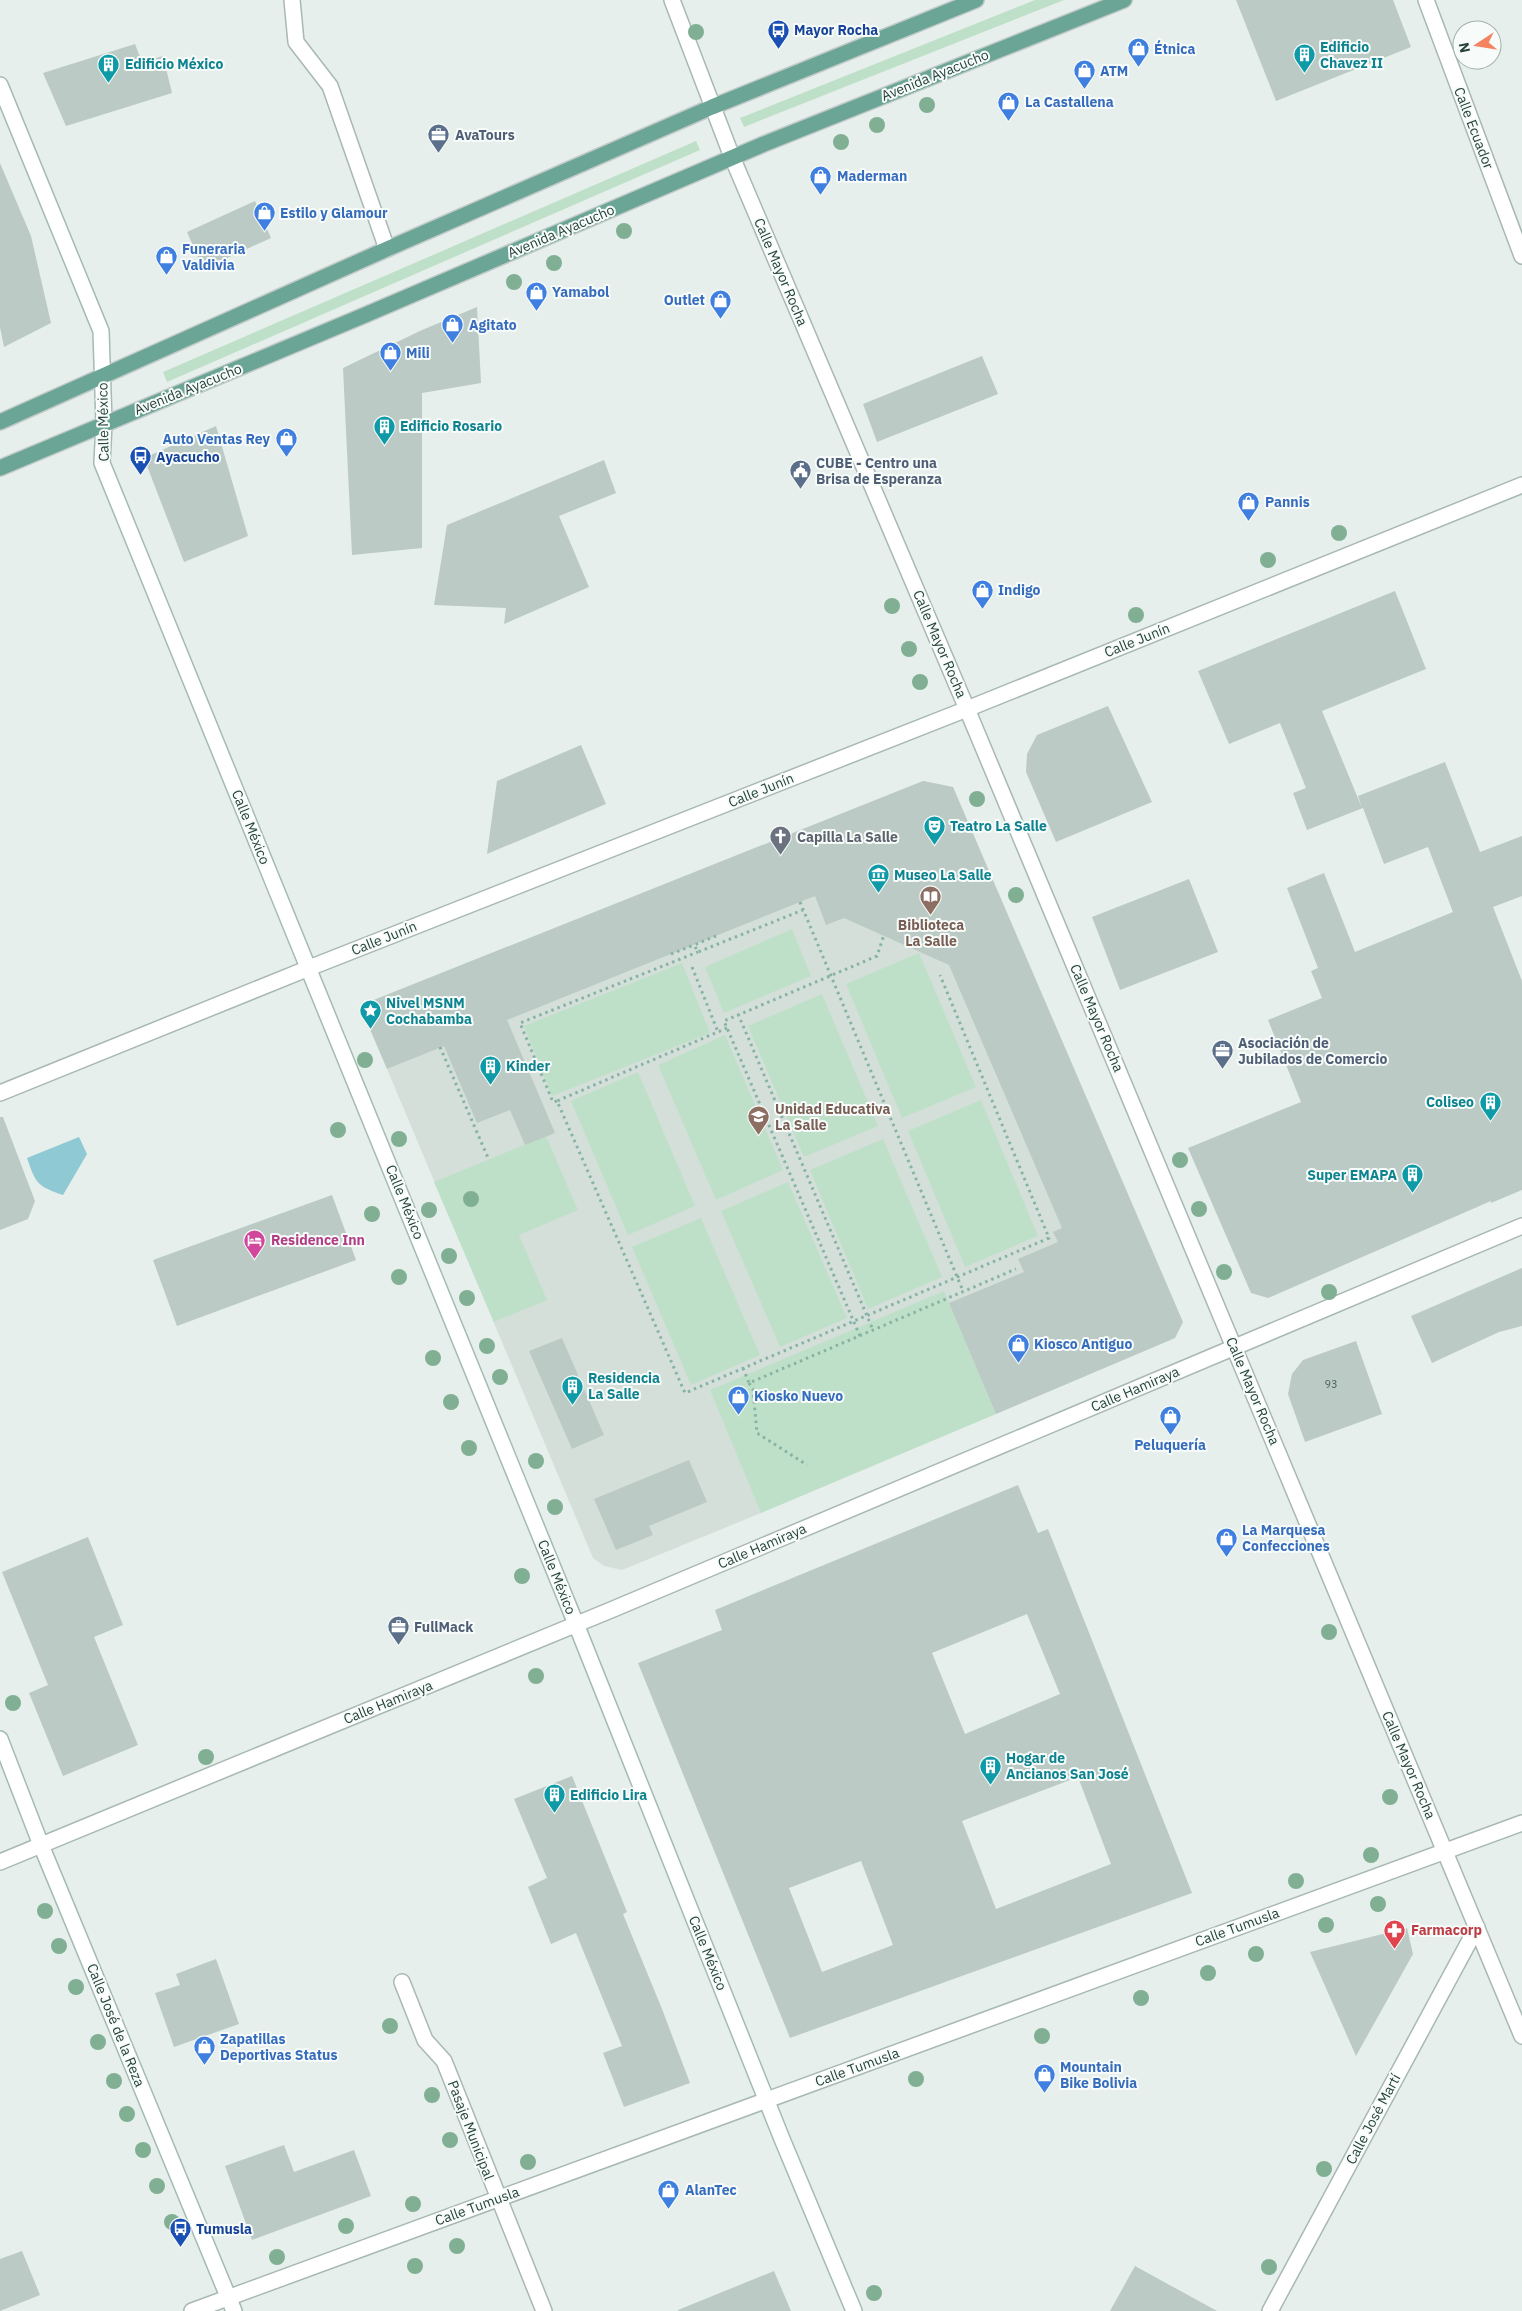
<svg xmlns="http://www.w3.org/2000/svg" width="1522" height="2311" viewBox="0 0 1522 2311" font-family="'IBM Plex Sans',sans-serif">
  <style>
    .built { fill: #d4dfda }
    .green { fill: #bfe0c8 }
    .water { fill: #8ec9d4 }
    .building { fill: #bbcac4; fill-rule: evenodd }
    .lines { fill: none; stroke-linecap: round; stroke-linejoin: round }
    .lane-casing { stroke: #a8b8b2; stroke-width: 18 }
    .street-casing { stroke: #a8b8b2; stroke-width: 18 }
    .secondary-casing { stroke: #a4bbb3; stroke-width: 18 }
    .primary-casing { stroke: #c2cac8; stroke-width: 18 }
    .path { stroke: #86b3a5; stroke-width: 3; stroke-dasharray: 2.5 4; stroke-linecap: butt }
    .lane { stroke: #fff; stroke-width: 15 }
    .street { stroke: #fff; stroke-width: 15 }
    .secondary { stroke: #fff; stroke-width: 15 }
    .primary { stroke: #6aa596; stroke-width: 15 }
    .tree { fill: #80af93 }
    .labels { text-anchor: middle; stroke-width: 4; stroke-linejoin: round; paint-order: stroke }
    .number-label { font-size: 11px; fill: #4a645c }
    .transit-label { font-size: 14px; font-weight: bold; fill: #164399; stroke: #f7fbf9; text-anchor: start }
    .culture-label { font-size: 14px; font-weight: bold; fill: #0d838f; stroke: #f7fbf9; text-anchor: start }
    .shop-label { font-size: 14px; font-weight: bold; fill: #366cbe; stroke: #f7fbf9; text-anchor: start }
    .street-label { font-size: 14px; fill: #24423a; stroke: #f7fbf9 }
    .service-label { font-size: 14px; font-weight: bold; fill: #4e5e75; stroke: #f7fbf9; text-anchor: start }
    .worship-label { font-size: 14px; font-weight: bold; fill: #5b616d; stroke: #f7fbf9; text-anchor: start }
    .education-label { font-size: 14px; font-weight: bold; fill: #785e54; stroke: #f7fbf9 }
    .hotel-label { font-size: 14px; font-weight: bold; fill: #b23c85; stroke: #f7fbf9; text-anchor: start }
    .health-label { font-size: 14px; font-weight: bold; fill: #be3a42; stroke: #f7fbf9; text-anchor: start }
  </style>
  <rect width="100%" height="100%" fill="#e6efeb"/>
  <!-- built -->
  <path class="built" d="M 923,781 L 953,787 L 1175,1338 L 761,1513 L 622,1570 L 604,1566 L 593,1558 L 387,1069 Z"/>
  <!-- green -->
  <path class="green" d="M 1035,0 L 1064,0 L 744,127 L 740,118 Z
    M 696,141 L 700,150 L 167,382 L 163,372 Z
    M 792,929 L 811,976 L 724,1013 L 705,967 Z
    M 919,953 L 976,1087 L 902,1118 L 846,984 Z
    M 682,963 L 710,1033 L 552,1096 L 524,1026 Z
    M 822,994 L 878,1126 L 804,1157 L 748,1026 Z
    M 725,1035 L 783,1170 L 716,1200 L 658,1065 Z
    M 638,1072 L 695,1206 L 628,1235 L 571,1101 Z
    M 981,1100 L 1038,1236 L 965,1267 L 908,1131 Z
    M 546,1136 L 578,1210 L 519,1235 L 547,1300 L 494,1322 L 434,1182 Z
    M 883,1139 L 942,1277 L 868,1309 L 810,1170 Z
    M 788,1182 L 847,1318 L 780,1347 L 721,1211 Z
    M 701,1218 L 760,1355 L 691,1385 L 632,1247 Z
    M 944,1291 L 996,1414 L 761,1513 L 710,1390 Z"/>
  <!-- water -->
  <path class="water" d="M 79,1137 L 87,1154 L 63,1195 C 37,1186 36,1184 27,1158 Z"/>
  <!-- building -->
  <path class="building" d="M 1236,0 L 1393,0 L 1411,47 L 1276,101 Z
    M 135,44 L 142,62 L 163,56 L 172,93 L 66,126 L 43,73 Z
    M 0,163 L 31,236 L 51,323 L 4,347 L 0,327 Z
    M 255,201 L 271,238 L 203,269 L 187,232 Z
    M 477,307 L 481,383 L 422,393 L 422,548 L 352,555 L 343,368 L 422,330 Z
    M 982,356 L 998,394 L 877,442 L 863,404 Z
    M 216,426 L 248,536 L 184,562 L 144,458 Z
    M 604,460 L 616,493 L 559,516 L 589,587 L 504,624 L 506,608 L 434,605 L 447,525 Z
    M 1395,591 L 1426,669 L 1322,711 L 1362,808 L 1358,796 L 1445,762 L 1480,852 L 1522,836 L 1522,896 L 1493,907 L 1522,981 L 1522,1190 L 1491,1203 L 1491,1201 L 1268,1298 L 1251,1293 L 1188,1148 L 1301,1102 L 1268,1020 L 1322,998 L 1311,971 L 1318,968 L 1287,888 L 1324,873 L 1355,952 L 1453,912 L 1428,847 L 1384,864 L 1363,808 L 1307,830 L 1293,793 L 1306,788 L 1280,723 L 1229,744 L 1198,671 Z
    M 1108,706 L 1152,802 L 1056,842 L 1026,772 L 1027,754 L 1037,735 Z
    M 581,745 L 606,804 L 487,854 L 497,781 Z
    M 923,781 L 953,787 L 1183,1322 L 1175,1338 L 996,1414 L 949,1303 L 1024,1272 L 1018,1259 L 1058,1242 L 1053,1232 L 1062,1228 L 949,965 L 844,918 L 826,925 L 815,896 L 507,1020 L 555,1133 L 525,1145 L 510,1110 L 477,1123 L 444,1046 L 387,1069 L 366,1020 L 371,1001 Z
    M 1189,879 L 1218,952 L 1120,990 L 1092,917 Z
    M 0,1117 L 3,1117 L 35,1201 L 28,1219 L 0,1230 Z
    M 332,1195 L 356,1260 L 177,1326 L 153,1260 Z
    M 1522,1268 L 1522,1326 L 1499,1332 L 1432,1363 L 1411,1316 Z
    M 562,1338 L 604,1435 L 572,1449 L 529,1351 Z
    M 1356,1341 L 1382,1414 L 1305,1442 L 1288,1394 L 1292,1374 L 1303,1360 Z
    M 689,1460 L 707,1502 L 649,1526 L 653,1535 L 616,1550 L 594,1499 Z
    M 1018,1485 L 1038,1533 L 1048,1529 L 1192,1893 L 790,2038 L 638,1663 L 722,1630 L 715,1610 ZM 1027,1614 L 1060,1694 L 965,1734 L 932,1653 ZM 1078,1777 L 1111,1864 L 996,1909 L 962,1821 ZM 861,1861 L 893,1945 L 822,1972 L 789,1888 Z
    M 88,1537 L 123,1625 L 94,1637 L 138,1745 L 63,1776 L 29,1693 L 48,1685 L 2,1572 Z
    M 572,1776 L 627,1912 L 623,1914 L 662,2009 L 690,2083 L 624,2107 L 603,2053 L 622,2046 L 576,1933 L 551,1944 L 528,1887 L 547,1878 L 514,1799 Z
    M 1407,1928 L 1413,1954 L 1356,2056 L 1310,1952 Z
    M 216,1959 L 239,2024 L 174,2047 L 155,1993 L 180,1985 L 176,1974 Z
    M 284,2145 L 294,2172 L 354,2150 L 371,2196 L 252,2240 L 225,2166 Z
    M 22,2251 L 40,2295 L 0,2311 L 0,2259 Z
    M 1135,2266 L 1217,2311 L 1110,2311 Z
    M 774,2271 L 791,2311 L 678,2311 L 678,2310 Z"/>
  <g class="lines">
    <defs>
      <path id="lane" d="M 292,0 L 296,42 L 330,86 L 387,249"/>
      <path id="street" d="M 672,0 L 732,157 L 967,709 L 1522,2036
        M 1426,0 L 1522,256
        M 0,1093 L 309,968 L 967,709 L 1522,485
        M 0,1862 L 611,1610 L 1522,1226
        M 402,1982 L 425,2040 L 444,2061 L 544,2311
        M 192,2311 L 1522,1823
        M 1270,2311 L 1477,1927"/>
      <path id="secondary" d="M 0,85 L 101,331 L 104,423 L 102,463 L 576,1624 L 782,2139 L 854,2311
        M 0,1739 L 41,1845 L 234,2311"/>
      <path id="primary" d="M 0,422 L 387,249 L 712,107 L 976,0
        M 0,468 L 365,315 L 764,144 L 1124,0"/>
    </defs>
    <!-- lane casing -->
    <use href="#lane" class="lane-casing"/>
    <!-- street casing -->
    <use href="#street" class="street-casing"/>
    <!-- secondary casing -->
    <use href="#secondary" class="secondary-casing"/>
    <!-- primary casing -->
    <use href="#primary" class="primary-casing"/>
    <!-- path -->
    <path class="path" d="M 800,902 L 963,1291
      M 716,936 L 694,945 L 698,952 L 803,910
      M 671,954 L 694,945
      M 692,967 L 718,1032
      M 738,1014 L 873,1330
      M 727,1028 L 557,1101 L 685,1393 L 1049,1238 L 940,975
      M 440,1047 L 489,1160
      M 557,1101 L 553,1102 L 520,1023 L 698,952
      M 860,1336 L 724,1021 L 877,956 L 884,935
      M 743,1368 L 749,1383 L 1016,1269
      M 749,1383 L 753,1389 L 757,1433 L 807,1465"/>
    <!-- lane -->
    <use href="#lane" class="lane"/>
    <!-- street -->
    <use href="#street" class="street"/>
    <!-- secondary -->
    <use href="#secondary" class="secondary"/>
    <!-- primary -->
    <use href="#primary" class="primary"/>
  </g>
  <!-- trees -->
  <g class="tree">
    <circle cx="696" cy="32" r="8"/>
    <circle cx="927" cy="105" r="8"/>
    <circle cx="877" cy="125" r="8"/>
    <circle cx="841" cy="142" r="8"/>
    <circle cx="624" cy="231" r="8"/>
    <circle cx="554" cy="263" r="8"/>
    <circle cx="514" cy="282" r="8"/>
    <circle cx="1339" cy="533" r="8"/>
    <circle cx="1268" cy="560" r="8"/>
    <circle cx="892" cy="606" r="8"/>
    <circle cx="1136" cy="615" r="8"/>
    <circle cx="909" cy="649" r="8"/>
    <circle cx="920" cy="682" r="8"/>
    <circle cx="977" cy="799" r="8"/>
    <circle cx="1016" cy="895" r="8"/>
    <circle cx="365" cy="1060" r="8"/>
    <circle cx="338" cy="1130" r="8"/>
    <circle cx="399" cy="1139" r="8"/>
    <circle cx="1180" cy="1160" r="8"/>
    <circle cx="471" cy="1199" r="8"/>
    <circle cx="1199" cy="1209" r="8"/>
    <circle cx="429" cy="1210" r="8"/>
    <circle cx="372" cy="1214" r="8"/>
    <circle cx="449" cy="1256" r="8"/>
    <circle cx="1224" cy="1272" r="8"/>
    <circle cx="399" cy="1277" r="8"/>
    <circle cx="1329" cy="1292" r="8"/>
    <circle cx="467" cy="1298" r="8"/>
    <circle cx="487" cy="1346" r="8"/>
    <circle cx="433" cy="1358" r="8"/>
    <circle cx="500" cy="1377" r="8"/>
    <circle cx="451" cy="1402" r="8"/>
    <circle cx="469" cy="1448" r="8"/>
    <circle cx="536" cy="1461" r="8"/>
    <circle cx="555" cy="1507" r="8"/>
    <circle cx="522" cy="1576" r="8"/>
    <circle cx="1329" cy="1632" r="8"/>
    <circle cx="536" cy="1676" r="8"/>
    <circle cx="13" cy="1703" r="8"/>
    <circle cx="206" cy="1757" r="8"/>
    <circle cx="1390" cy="1797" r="8"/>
    <circle cx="1371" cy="1855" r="8"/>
    <circle cx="1296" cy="1881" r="8"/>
    <circle cx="1378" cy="1904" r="8"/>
    <circle cx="45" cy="1911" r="8"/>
    <circle cx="1326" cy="1925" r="8"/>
    <circle cx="59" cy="1946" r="8"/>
    <circle cx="1256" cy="1954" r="8"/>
    <circle cx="1208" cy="1973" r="8"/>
    <circle cx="76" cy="1987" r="8"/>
    <circle cx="1141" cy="1998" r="8"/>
    <circle cx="390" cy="2026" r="8"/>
    <circle cx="1042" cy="2036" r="8"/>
    <circle cx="98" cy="2042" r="8"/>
    <circle cx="916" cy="2079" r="8"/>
    <circle cx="114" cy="2081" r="8"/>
    <circle cx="432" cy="2095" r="8"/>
    <circle cx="127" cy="2114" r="8"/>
    <circle cx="450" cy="2140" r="8"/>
    <circle cx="143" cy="2150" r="8"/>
    <circle cx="528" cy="2162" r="8"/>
    <circle cx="1324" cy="2169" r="8"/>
    <circle cx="157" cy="2186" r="8"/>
    <circle cx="413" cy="2204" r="8"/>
    <circle cx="172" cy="2222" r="8"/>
    <circle cx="346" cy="2226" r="8"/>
    <circle cx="457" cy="2246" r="8"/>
    <circle cx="277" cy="2257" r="8"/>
    <circle cx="415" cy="2266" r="8"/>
    <circle cx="1269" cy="2267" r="8"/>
    <circle cx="874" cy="2293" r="8"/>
  </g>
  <!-- icons -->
  <defs>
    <symbol id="bus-pin" viewBox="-11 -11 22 30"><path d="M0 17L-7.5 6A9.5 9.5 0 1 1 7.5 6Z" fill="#1a4fb4" stroke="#f7fbf9"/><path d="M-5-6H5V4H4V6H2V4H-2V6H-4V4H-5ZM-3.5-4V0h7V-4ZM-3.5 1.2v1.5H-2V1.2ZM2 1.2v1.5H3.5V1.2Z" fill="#fff"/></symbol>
    <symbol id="shop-pin" viewBox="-11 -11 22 30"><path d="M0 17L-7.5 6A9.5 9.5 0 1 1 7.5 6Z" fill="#3f7fe0" stroke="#f7fbf9"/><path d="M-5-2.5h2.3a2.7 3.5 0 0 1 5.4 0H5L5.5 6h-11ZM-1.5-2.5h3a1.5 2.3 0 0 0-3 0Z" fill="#fff"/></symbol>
    <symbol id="building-pin" viewBox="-11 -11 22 30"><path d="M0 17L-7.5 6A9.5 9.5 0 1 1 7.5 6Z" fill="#0f9aa8" stroke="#f7fbf9"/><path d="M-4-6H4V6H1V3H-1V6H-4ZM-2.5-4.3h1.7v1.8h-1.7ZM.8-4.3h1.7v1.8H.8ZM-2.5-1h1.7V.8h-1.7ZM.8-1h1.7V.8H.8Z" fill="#fff"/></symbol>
    <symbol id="office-pin" viewBox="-11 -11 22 30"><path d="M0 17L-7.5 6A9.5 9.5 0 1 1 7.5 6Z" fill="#5c6f8a" stroke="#f7fbf9"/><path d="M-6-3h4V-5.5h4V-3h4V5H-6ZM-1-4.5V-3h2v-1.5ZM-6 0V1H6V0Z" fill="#fff"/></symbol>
    <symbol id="civic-pin" viewBox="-11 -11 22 30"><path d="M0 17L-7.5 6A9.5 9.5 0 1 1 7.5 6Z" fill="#5c6f8a" stroke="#f7fbf9"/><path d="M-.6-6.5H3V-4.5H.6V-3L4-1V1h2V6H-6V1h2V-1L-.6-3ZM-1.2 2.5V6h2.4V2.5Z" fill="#fff"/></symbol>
    <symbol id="theatre-pin" viewBox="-11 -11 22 30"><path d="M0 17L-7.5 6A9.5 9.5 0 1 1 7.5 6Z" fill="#0f9aa8" stroke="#f7fbf9"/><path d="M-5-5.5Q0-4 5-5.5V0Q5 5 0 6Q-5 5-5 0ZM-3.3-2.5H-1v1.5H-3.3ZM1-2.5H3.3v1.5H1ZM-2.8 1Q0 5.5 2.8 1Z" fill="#fff"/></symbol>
    <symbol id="church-pin" viewBox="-11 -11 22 30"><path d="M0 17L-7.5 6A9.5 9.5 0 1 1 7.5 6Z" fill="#6b7280" stroke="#f7fbf9"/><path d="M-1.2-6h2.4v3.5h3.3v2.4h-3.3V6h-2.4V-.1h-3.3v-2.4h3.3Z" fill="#fff"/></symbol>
    <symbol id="museum-pin" viewBox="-11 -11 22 30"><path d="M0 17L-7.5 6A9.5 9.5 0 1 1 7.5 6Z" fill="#0f9aa8" stroke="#f7fbf9"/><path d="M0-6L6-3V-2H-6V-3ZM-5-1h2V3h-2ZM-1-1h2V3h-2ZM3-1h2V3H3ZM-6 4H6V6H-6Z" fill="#fff"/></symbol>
    <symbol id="library-pin" viewBox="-11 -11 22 30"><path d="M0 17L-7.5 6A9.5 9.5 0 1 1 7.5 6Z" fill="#8d6e63" stroke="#f7fbf9"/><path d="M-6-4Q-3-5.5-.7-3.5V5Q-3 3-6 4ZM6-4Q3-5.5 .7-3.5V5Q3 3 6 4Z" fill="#fff"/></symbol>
    <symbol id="sight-pin" viewBox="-11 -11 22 30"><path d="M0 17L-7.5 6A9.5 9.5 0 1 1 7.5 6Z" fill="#0f9aa8" stroke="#f7fbf9"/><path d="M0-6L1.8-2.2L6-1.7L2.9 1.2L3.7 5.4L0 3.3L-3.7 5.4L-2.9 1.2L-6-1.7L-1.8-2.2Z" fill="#fff"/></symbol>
    <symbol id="school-pin" viewBox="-11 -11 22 30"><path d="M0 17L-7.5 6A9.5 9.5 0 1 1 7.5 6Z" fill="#8d6e63" stroke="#f7fbf9"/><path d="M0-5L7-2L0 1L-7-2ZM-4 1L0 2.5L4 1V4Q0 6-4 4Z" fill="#fff"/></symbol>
    <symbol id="hotel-pin" viewBox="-11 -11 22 30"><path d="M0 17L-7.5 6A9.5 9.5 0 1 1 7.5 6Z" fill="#d1479c" stroke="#f7fbf9"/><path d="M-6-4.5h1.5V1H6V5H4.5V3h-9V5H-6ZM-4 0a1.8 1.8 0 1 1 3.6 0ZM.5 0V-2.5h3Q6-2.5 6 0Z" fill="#fff"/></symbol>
    <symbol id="pharmacy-pin" viewBox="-11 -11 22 30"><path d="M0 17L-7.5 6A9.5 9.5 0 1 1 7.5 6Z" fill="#e0444e" stroke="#f7fbf9"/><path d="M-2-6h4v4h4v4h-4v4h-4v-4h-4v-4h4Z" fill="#fff"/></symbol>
  </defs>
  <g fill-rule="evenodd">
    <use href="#bus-pin" x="766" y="18" width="25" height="34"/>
    <use href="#shop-pin" x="1126" y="36" width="25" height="34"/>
    <use href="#building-pin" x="1292" y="42" width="25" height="34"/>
    <use href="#building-pin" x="96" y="52" width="25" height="34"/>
    <use href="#shop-pin" x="1072" y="58" width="25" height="34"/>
    <use href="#shop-pin" x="996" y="90" width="25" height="34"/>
    <use href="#office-pin" x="426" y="122" width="25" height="34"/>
    <use href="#shop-pin" x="808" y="164" width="25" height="34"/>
    <use href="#shop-pin" x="252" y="200" width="25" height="34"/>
    <use href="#shop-pin" x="154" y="244" width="25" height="34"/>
    <use href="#shop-pin" x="524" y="280" width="25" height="34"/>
    <use href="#shop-pin" x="708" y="288" width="25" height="34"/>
    <use href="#shop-pin" x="440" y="312" width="25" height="34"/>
    <use href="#shop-pin" x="378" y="340" width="25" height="34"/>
    <use href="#building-pin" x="372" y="414" width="25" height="34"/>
    <use href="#shop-pin" x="274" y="426" width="25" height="34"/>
    <use href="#bus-pin" x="128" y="444" width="25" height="34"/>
    <use href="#civic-pin" x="788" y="458" width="25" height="34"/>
    <use href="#shop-pin" x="1236" y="490" width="25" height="34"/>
    <use href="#shop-pin" x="970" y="578" width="25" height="34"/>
    <use href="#theatre-pin" x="922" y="814" width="25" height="34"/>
    <use href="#church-pin" x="768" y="824" width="25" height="34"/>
    <use href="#museum-pin" x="866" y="862" width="25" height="34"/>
    <use href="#library-pin" x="918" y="884" width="25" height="34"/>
    <use href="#sight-pin" x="358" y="998" width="25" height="34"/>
    <use href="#office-pin" x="1210" y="1038" width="25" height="34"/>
    <use href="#building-pin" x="478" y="1054" width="25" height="34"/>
    <use href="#building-pin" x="1478" y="1090" width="25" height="34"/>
    <use href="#school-pin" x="746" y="1104" width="25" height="34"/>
    <use href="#building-pin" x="1400" y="1162" width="25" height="34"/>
    <use href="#hotel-pin" x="242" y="1228" width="25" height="34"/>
    <use href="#shop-pin" x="1006" y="1332" width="25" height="34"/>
    <use href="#building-pin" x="560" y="1374" width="25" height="34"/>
    <use href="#shop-pin" x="726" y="1384" width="25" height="34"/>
    <use href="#shop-pin" x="1158" y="1404" width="25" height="34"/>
    <use href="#shop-pin" x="1214" y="1526" width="25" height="34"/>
    <use href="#office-pin" x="386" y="1614" width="25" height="34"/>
    <use href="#building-pin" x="978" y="1754" width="25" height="34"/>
    <use href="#building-pin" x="542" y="1782" width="25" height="34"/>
    <use href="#pharmacy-pin" x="1382" y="1918" width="25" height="34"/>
    <use href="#shop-pin" x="192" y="2034" width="25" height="34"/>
    <use href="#shop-pin" x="1032" y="2062" width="25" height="34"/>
    <use href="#shop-pin" x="656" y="2178" width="25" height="34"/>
    <use href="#bus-pin" x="168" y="2216" width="25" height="34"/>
  </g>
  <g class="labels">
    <!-- number labels -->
    <g class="number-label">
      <text x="1331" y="1388">93</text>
    </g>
    <!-- transit labels -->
    <g class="transit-label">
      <text x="794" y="35">Mayor Rocha</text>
      <text x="156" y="462">Ayacucho</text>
      <text x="196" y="2234">Tumusla</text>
    </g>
    <!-- culture labels -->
    <g class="culture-label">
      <text x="1320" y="52">Edificio<tspan x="1320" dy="16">Chavez II</tspan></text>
      <text x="125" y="69">Edificio México</text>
      <text x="400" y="431">Edificio Rosario</text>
      <text x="950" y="831">Teatro La Salle</text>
      <text x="894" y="880">Museo La Salle</text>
      <text x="386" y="1008">Nivel MSNM<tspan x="386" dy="16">Cochabamba</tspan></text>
      <text x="506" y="1071">Kinder</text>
      <text x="1474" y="1107" text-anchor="end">Coliseo</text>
      <text x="1397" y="1180" text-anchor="end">Super EMAPA</text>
      <text x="588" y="1383">Residencia<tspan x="588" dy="16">La Salle</tspan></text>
      <text x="1006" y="1763">Hogar de<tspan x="1006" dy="16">Ancianos San José</tspan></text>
      <text x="570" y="1800">Edificio Lira</text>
    </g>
    <!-- shop labels -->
    <g class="shop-label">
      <text x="1154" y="54">Étnica</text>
      <text x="1100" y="76">ATM</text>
      <text x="1025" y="107">La Castallena</text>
      <text x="837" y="181">Maderman</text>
      <text x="280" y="218">Estilo y Glamour</text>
      <text x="182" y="254">Funeraria<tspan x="182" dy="16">Valdivia</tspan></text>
      <text x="552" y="297">Yamabol</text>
      <text x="705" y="305" text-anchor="end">Outlet</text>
      <text x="469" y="330">Agitato</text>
      <text x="406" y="358">Mili</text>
      <text x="270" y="444" text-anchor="end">Auto Ventas Rey</text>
      <text x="1265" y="507">Pannis</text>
      <text x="998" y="595">Indigo</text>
      <text x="1034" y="1349">Kiosco Antiguo</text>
      <text x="754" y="1401">Kiosko Nuevo</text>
      <text x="1170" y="1450" text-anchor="middle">Peluquería</text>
      <text x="1242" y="1535">La Marquesa<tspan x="1242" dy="16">Confecciones</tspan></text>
      <text x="220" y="2044">Zapatillas<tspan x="220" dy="16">Deportivas Status</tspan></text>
      <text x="1060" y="2072">Mountain<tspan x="1060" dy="16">Bike Bolivia</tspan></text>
      <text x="685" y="2195">AlanTec</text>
    </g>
    <!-- street labels -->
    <g class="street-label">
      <text transform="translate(935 75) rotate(-22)" y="5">Avenida Ayacucho</text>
      <text transform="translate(1474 128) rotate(69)" y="5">Calle Ecuador</text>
      <text transform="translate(561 231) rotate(-23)" y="5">Avenida Ayacucho</text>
      <text transform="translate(781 272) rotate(67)" y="5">Calle Mayor Rocha</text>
      <text transform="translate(188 389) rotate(-22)" y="5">Avenida Ayacucho</text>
      <text transform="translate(103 422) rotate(-91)" y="5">Calle México</text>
      <text transform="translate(1137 640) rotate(-22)" y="5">Calle Junín</text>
      <text transform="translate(940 644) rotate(67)" y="5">Calle Mayor Rocha</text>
      <text transform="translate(761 790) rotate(-22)" y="5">Calle Junín</text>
      <text transform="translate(251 827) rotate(68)" y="5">Calle México</text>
      <text transform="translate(384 938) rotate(-22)" y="5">Calle Junín</text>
      <text transform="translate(1097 1018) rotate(67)" y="5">Calle Mayor Rocha</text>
      <text transform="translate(405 1202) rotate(68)" y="5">Calle México</text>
      <text transform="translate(1135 1389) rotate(-23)" y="5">Calle Hamiraya</text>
      <text transform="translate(1253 1391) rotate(67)" y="5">Calle Mayor Rocha</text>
      <text transform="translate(762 1546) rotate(-23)" y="5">Calle Hamiraya</text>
      <text transform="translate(557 1577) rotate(68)" y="5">Calle México</text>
      <text transform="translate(388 1702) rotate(-22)" y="5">Calle Hamiraya</text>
      <text transform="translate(1409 1765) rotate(67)" y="5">Calle Mayor Rocha</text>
      <text transform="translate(1237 1927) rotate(-20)" y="5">Calle Tumusla</text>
      <text transform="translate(708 1953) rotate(68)" y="5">Calle México</text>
      <text transform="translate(116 2025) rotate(68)" y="5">Calle José de la Reza</text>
      <text transform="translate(857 2067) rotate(-20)" y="5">Calle Tumusla</text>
      <text transform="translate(1373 2119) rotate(-62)" y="5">Calle José Martí</text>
      <text transform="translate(471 2130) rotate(69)" y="5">Pasaje Municipal</text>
      <text transform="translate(477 2206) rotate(-20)" y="5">Calle Tumusla</text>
    </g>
    <!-- service labels -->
    <g class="service-label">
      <text x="455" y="140">AvaTours</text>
      <text x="816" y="468">CUBE - Centro una<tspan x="816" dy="16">Brisa de Esperanza</tspan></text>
      <text x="1238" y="1048">Asociación de<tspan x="1238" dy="16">Jubilados de Comercio</tspan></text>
      <text x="414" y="1632">FullMack</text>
    </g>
    <!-- worship labels -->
    <g class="worship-label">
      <text x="797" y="842">Capilla La Salle</text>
    </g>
    <!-- education labels -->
    <g class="education-label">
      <text x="931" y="930">Biblioteca<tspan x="931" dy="16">La Salle</tspan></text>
      <text x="775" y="1114" text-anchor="start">Unidad Educativa<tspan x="775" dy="16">La Salle</tspan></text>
    </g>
    <!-- hotel labels -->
    <g class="hotel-label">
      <text x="271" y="1245">Residence Inn</text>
    </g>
    <!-- health labels -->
    <g class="health-label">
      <text x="1411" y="1935">Farmacorp</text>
    </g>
  </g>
  <!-- north arrow -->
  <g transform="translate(1477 45) rotate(258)"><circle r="24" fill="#f7fbf9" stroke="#a3b1ad"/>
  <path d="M0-4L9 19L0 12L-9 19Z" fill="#f4845f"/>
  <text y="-8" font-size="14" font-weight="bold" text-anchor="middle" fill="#24423a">N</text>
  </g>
</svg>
